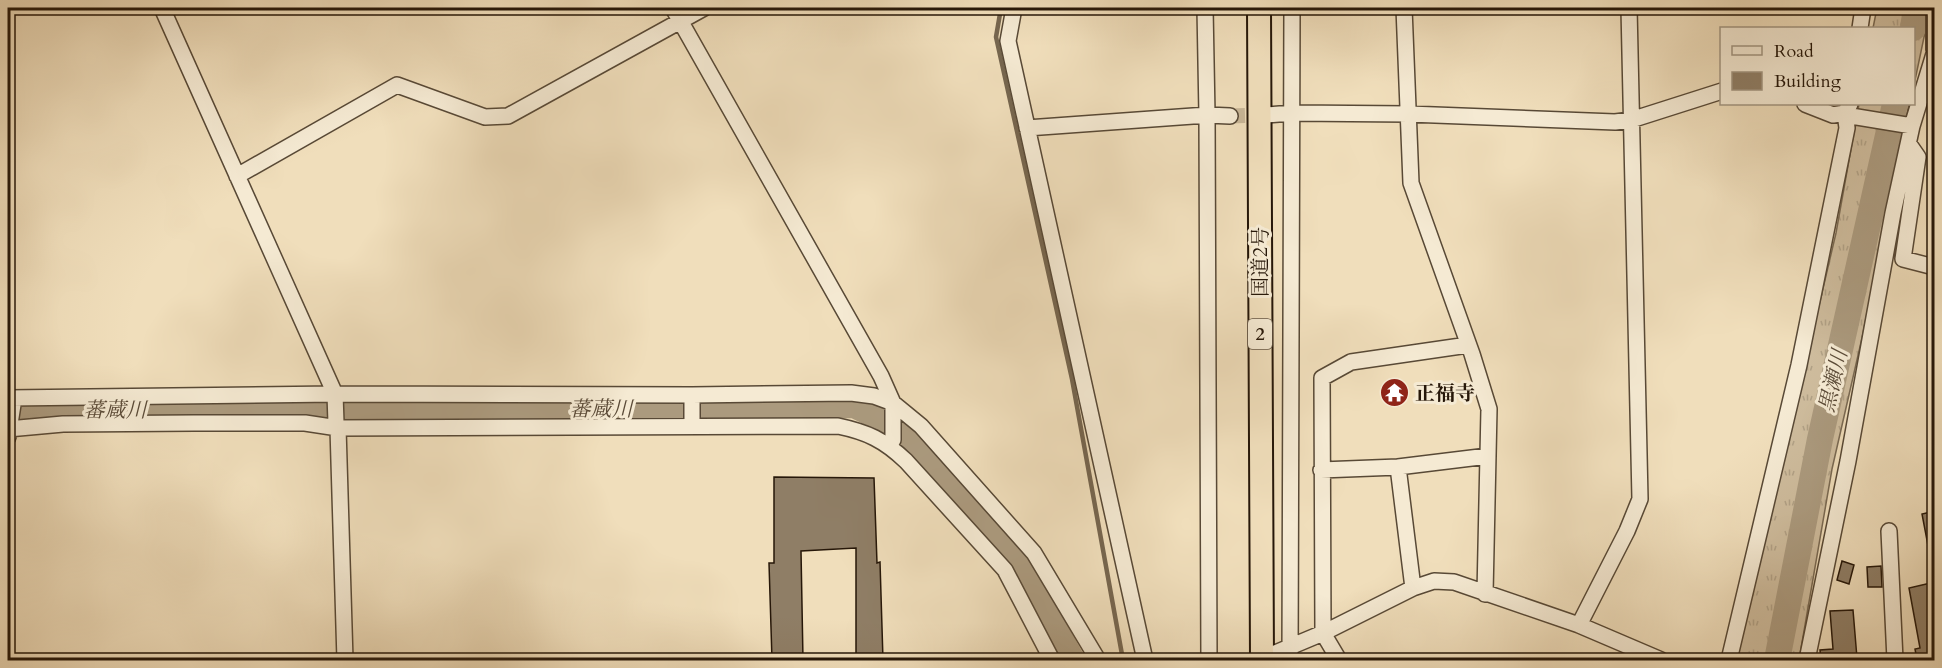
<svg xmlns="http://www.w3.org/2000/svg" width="1942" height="668" viewBox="0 0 1942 668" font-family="Cardo,'Noto Serif JP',serif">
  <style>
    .grass { fill: url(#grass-tufts); stroke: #7a6a53; stroke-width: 1.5 }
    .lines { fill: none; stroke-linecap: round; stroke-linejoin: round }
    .stream { stroke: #76664f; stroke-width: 4.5 }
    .river { stroke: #ab9a7e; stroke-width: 26 }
    .building { fill: #8f7e66; stroke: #261709; stroke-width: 1.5 }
    .minor-tunnel { stroke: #c8b697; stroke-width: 15; stroke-dasharray: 15 8; stroke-linecap: butt }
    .minor-casing { stroke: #584936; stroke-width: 18 }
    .highway-casing { stroke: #261709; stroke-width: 26 }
    .minor { stroke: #f5ead3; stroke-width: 15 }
    .highway { stroke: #f0debb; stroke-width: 22 }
    .labels { text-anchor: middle; stroke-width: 6; stroke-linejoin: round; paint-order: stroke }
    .shield { fill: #f5ead3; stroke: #645646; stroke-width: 1.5 }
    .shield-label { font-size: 18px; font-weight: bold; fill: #261709 }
    .street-label { font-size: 20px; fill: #261709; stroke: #f5ead3 }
    .poi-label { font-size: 20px; font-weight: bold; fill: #261709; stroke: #f5ead3; text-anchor: start }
    .water-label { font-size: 21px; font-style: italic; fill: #5b4b38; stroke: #f5ead3 }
  </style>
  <defs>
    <pattern id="grass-tufts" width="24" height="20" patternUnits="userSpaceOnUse" patternTransform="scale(1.5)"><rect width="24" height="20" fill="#cebc9d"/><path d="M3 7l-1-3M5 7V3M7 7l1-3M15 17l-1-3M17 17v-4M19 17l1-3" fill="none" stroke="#b1a186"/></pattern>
  </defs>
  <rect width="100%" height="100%" fill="#f0debb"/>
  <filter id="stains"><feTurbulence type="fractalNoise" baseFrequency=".00333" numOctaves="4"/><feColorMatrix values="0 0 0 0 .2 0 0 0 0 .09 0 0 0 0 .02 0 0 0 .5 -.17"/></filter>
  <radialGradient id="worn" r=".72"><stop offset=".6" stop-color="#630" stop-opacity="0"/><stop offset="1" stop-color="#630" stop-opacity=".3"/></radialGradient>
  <!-- grass -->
  <path class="grass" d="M 1877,8 L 1928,8 L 1927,23 L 1914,85 L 1914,28 L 1873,28 Z
    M 1859,104 L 1909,104 L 1862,338 L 1832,469 L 1799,660 L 1736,660 L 1836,233 Z"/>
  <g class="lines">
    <!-- stream -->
    <path class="stream" d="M 1001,8 L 996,37 L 1072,379 L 1123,660"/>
    <!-- river -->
    <path class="river" d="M 1913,28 L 1916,8
      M 8,410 L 634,407 L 754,409 L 854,405 L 879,417 L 911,445 L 1011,554 L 1026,577 L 1072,660
      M 1777,660 L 1820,439 L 1895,104"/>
  </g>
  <!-- building -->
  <path class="building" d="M 774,477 L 874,478 L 877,563 L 880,562 L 883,660 L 856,660 L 856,548 L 801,551 L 803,660 L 772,660 L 769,563 L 774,563 Z
    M 1935,511 L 1935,550 L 1929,551 L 1922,514 Z
    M 1842,561 L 1854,565 L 1849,584 L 1837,580 Z
    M 1881,566 L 1882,587 L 1868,587 L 1867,567 Z
    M 1935,582 L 1935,660 L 1917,660 L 1915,649 L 1920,648 L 1909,588 Z
    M 1853,610 L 1857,658 L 1848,659 L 1848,660 L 1821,660 L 1820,650 L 1833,649 L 1830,611 Z"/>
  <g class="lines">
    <!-- minor-tunnel -->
    <path class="minor-tunnel" d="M 1230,116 L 1266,115"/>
    <defs>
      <path id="minor" d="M 162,8 L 335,394 L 336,423 L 338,428 L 345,660
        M 673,8 L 881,376 L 893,403 L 893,440 L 889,445
        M 1014,8 L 1008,41 L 1145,660
        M 1205,8 L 1207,115 L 1209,660
        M 1404,8 L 1411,183 L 1472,354 L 1489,409 L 1485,594
        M 1934,8 L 1934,50
        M 1860,28 L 1863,8
        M 1805,104 L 1833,115 L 1845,113 L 1850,104
        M 1266,115 L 1292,113 L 1409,114 L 1615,122 L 1631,120 L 1722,91
        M 1027,128 L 1207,115 L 1230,116
        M 1909,144 L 1918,157 L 1903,259 L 1934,267
        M 237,176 L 397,85 L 485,117 L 508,116 L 704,8
        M 692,395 L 692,426
        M 8,398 L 335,394 L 692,395 L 851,393 L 874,396 L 893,403 L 921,426 L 1034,553 L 1098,660
        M 8,429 L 63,424 L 194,423 L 305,423 L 338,428 L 838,426 C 867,432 884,440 906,461 L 1005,570 L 1052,660
        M 8,437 L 14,398
        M 1398,467 L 1413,588
        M 1321,470 L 1398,467 L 1488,456
        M 1889,531 L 1895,660
        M 1579,625 L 1627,531 L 1640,499 L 1629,8
        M 1273,654 L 1323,633 L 1413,588 L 1434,581 L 1454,582 L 1579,625 L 1661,660
        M 1290,660 L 1292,8
        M 1339,660 L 1323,633 L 1322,378 L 1351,362 L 1468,345
        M 1729,660 L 1799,365 L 1847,128 L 1845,113 L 1851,116 L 1912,126
        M 1807,660 L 1848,461 L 1893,213 L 1912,126 L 1934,54"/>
      <path id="highway" d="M 1259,8 L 1262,660"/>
    </defs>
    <!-- minor casing -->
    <use href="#minor" class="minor-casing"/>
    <!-- highway casing -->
    <use href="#highway" class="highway-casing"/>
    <!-- minor -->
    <use href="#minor" class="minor"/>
    <!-- highway -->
    <use href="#highway" class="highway"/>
  </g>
  <!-- icons -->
  <defs>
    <symbol id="temple-disc" viewBox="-11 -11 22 22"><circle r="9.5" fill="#8f2418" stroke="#f5ead3"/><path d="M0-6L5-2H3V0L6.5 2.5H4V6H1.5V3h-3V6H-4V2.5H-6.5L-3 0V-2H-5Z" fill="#fff"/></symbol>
  </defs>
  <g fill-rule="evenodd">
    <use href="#temple-disc" x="1378" y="376" width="33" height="33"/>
  </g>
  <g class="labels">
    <!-- shield labels -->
    <rect class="shield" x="1248" y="319" width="24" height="30" rx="4.5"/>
    <g class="shield-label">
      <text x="1260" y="340">2</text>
    </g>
    <!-- street labels -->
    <g class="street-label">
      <text transform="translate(1260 262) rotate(-90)" y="7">国道2号</text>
    </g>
    <!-- poi labels -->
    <g class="poi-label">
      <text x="1415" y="400">正福寺</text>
    </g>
    <!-- water labels -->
    <g class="water-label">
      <text transform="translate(1833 381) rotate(-77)" y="7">黒瀬川</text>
      <text x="601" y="416">蕃蔵川</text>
      <text x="115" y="417">蕃蔵川</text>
    </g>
  </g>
  <!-- margin -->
  <rect width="1942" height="668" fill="none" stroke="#f0debb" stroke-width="30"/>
  <rect x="9" y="9" width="1924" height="650" fill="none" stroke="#261709" stroke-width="3"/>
  <rect x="15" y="15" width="1912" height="638" fill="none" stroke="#261709" stroke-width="1.5"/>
  <!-- legend -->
  <rect x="1720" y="27" width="195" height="78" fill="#f5ead3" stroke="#a29682" stroke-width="1.5"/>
  <rect x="1732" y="46" width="30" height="9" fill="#f5ead3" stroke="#a29682" stroke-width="1.5"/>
  <text x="1774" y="57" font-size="18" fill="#261709">Road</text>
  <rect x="1732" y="72" width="30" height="18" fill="#8f7e66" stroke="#a29682" stroke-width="1.5"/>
  <text x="1774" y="87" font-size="18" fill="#261709">Building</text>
  <rect width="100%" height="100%" filter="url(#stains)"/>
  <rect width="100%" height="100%" fill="url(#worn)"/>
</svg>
